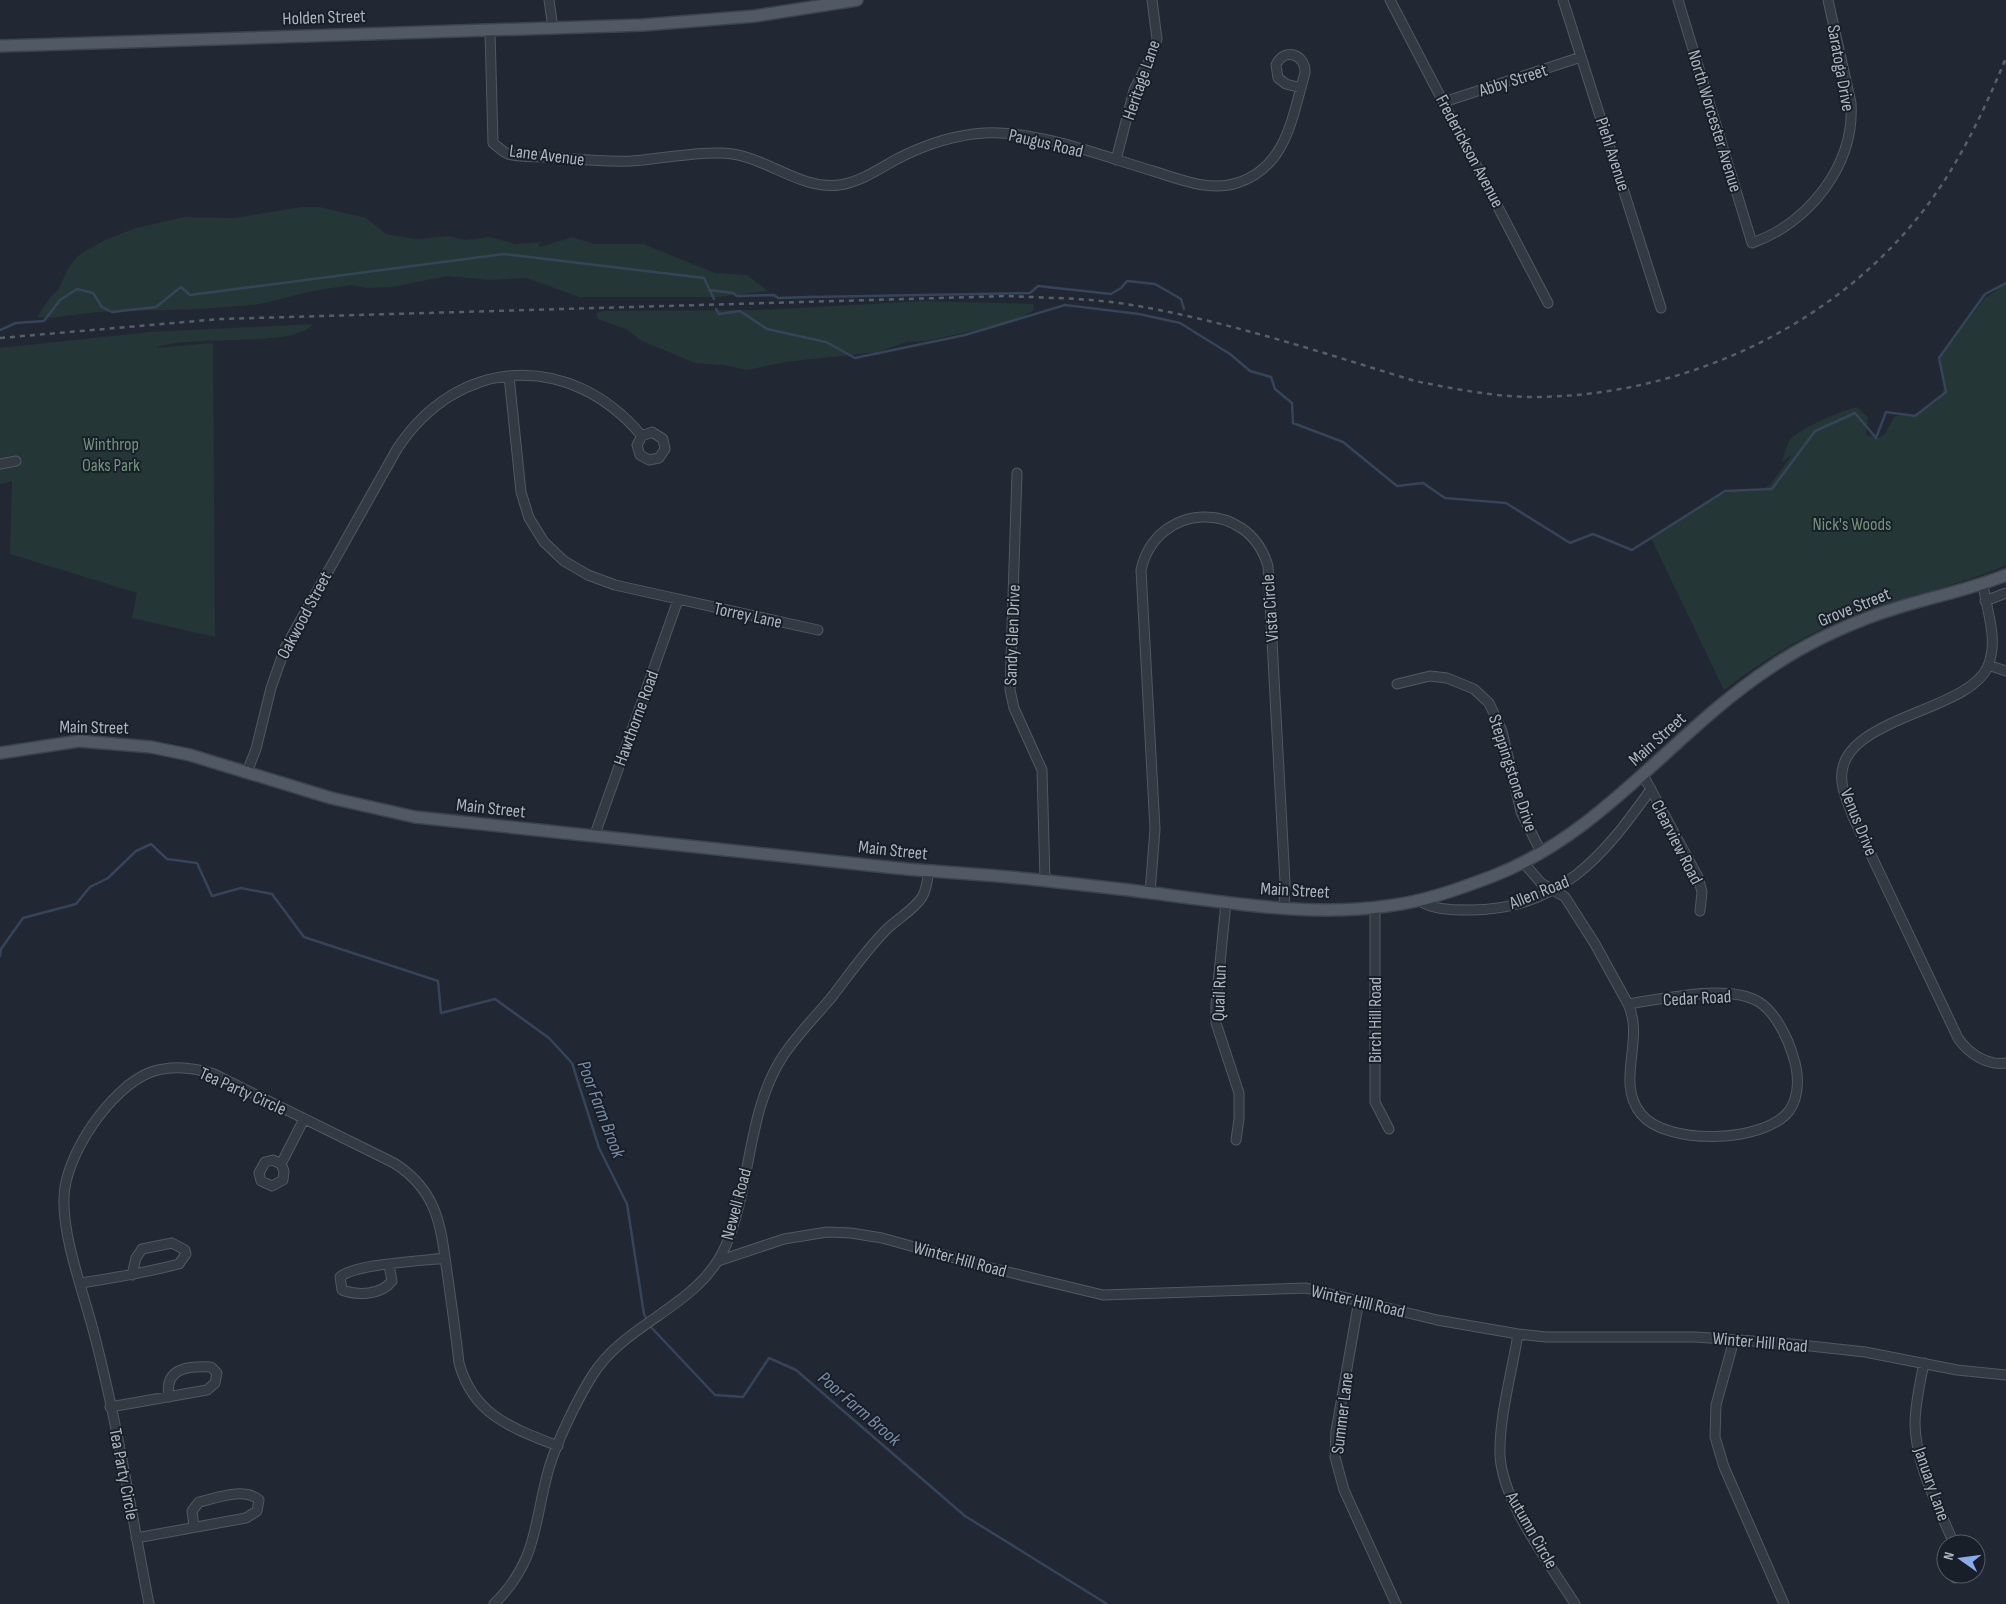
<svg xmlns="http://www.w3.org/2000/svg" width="2006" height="1604" viewBox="0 0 2006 1604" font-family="'Sofia Sans Condensed',sans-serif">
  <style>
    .green { fill: #253636 }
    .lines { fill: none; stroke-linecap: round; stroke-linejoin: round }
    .stream { stroke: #364459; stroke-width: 2.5 }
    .minor-casing { stroke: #515862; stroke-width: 11 }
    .major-casing { stroke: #3d434d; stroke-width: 14 }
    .minor { stroke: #343a44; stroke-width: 9 }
    .major { stroke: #515964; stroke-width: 11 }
    .rail { stroke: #565e6a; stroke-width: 2.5; stroke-dasharray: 5 5; stroke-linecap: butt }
    .labels { text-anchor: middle; stroke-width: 4; stroke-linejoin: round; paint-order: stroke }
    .street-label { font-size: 18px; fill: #adb5c1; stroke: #191f28 }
    .park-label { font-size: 18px; fill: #709478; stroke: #191f28 }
    .water-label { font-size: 19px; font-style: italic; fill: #788ca7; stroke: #191f28 }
  </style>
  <rect width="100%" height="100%" fill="#212833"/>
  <!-- green -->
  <path class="green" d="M 301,207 L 320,207 L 366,218 L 386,234 L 403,237 L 416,239 L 448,236 L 465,240 L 490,237 L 515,244 L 544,242 L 538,244 L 541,247 L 572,237 L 594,244 L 643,244 L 715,273 L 747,275 L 768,291 L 718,297 L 579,297 L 527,278 L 489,280 L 448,276 L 392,287 L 368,288 L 351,285 L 313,291 L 255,305 L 198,309 L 98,312 L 50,318 L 37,317 L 51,296 L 58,290 L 69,267 L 80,254 L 105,240 L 136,228 L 184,217 L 235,218 Z
    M 2006,283 L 2006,565 C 1958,586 1906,596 1857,614 C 1808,632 1766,658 1724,690 L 1651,538 L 1715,497 L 1739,489 L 1762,489 L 1769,486 L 1793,454 L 1782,462 C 1784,456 1785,449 1788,443 C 1795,429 1842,411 1857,407 L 1868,417 L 1866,435 L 1878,438 L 1885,434 L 1894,417 C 1901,414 1907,416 1914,414 C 1928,410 1946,398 1944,381 C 1942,371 1938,366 1942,355 L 1984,299 Z
    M 925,301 L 1033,304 L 1034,310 L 1011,323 L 925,341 L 907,342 L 877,352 L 785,362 L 747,370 L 725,365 L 695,363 L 640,340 L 628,330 L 598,319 L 596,313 L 603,311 L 761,310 Z
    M 313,324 C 294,349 191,333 155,348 L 213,343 L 215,637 L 132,618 L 137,593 L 10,554 L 12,481 L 0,484 L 0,348 L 150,332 Z"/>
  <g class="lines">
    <!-- stream -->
    <path class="stream" d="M 709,290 L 733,293 L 737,296 L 774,295 L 778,298 L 810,297 L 1030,293 L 1038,286 L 1111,294 L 1121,288 L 1127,281 L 1155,284 L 1181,299 L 1184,309
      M 716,309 L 719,314 L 740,311 L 767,329 L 826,342 L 855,358 L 965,335 L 1065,305 L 1139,314 L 1180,323 L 1230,354 L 1250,371 L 1271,377 L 1275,389 L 1292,403 L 1293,423 L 1343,442 L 1397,486 L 1423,483 L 1445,498 L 1506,503 L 1570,543 L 1593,534 L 1632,550 L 1725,491 L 1772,489 L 1815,431 L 1855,413 L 1876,438 L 1886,412 L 1915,416 L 1946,392 L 1939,358 L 1985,294 L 2006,283
      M 0,330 L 16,323 L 44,321 L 60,300 L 77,289 L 93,293 L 102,307 L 112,312 L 156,307 L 181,287 L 190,295 L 504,254 L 704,278 L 714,299
      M 0,956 L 1,949 L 23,918 L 76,904 L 90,887 L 108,878 L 136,851 L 151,844 L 167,859 L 197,863 L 212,896 L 241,888 L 272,894 L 304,937 L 438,981 L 441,1013 L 495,999 L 549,1038 L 572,1063 L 599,1148 L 627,1204 L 644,1314 L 647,1320
      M 649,1325 L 715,1395 L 743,1397 L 769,1358 L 796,1370 L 965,1516 L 1107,1604"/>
    <defs>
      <path id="minor" d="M 549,0 L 553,28
        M 1390,0 L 1548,303
        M 1563,0 L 1661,308
        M 1678,0 L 1752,243 C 1809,223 1855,165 1851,103 L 1828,0
        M 490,31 L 493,143 C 497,146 503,152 508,154 C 519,158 536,156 549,157 C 576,159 603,162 631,161 C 661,159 691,152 722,153 C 764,154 798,190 839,185 C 860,182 879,169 897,159 C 924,145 954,135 984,133 C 1036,130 1102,156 1153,171 C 1179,179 1209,192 1237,183 C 1287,167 1292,117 1305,73 C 1306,54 1284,47 1276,65 L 1278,78 L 1286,84 L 1301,88
        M 1444,102 L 1581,57
        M 1116,160 L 1134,90 L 1151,57 L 1157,39 L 1152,0
        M 509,376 L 521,492 L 529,518 L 544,542 L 564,561 L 588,575 L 615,585 L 818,630
        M 0,464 L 16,461
        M 1017,473 L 1010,690 L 1014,708 L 1042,770 L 1045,880
        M 1983,583 C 1986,611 1999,638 1988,666 C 1968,715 1826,717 1843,788 C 1845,798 1850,807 1853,817 L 1958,1038 C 1968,1053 1987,1066 2006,1063
        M 1985,601 L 2006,593
        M 1988,665 L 2006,671
        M 1397,684 L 1430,676 L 1447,678 L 1474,689 L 1489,703 L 1502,731 L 1521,812 L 1541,852
        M 247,772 L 256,749 L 271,688 L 285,648 L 397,449 C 458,356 570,350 642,436 L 637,445 L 640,455 L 649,460 L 659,458 L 665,449 L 663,439 L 652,432 L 642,436
        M 1643,775 L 1698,877 L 1702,892 L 1700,911
        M 594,837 L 678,600
        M 1523,862 L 1541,883 L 1565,897 L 1595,944 L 1628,1004 C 1663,999 1728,983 1759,1002 C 1775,1012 1788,1038 1793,1056 C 1799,1073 1800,1096 1789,1111 C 1764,1143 1667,1146 1641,1114 C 1615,1082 1645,1040 1628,1004
        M 1150,893 L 1155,829 L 1141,570 C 1156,502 1248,498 1268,566 L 1285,882 L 1284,908
        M 1418,900 C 1433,910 1452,910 1470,910 C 1559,910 1603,857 1651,789
        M 1226,902 L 1216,1004 L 1216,1023 L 1239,1093 L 1239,1119 L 1236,1140
        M 1375,908 L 1375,1102 L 1389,1129
        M 281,1164 L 273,1160 L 265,1162 L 259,1173 L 261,1181 L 272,1186 L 283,1180 L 284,1171 L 281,1164 L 304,1119
        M 718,1261 L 784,1239 L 827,1232 L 851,1233 L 882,1238 L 983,1266 L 1103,1295 L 1306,1288 L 1437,1320 L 1518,1334 L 1546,1337 L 1696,1337 L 1792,1344 L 1865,1352 L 1957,1370 L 2006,1375
        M 389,1265 L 392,1281 C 381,1295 358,1296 342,1290 L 340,1277 C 354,1264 423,1261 445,1258
        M 81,1283 C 114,1278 147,1272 179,1264 L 186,1254 L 185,1250 L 172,1243 L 142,1249 L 136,1258 L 132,1275
        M 1359,1300 L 1336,1431 L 1335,1457 L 1344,1490 L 1396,1604
        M 1518,1334 C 1512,1372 1499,1417 1500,1455 C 1502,1502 1550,1564 1575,1604
        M 1734,1340 L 1716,1405 L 1715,1437 L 1724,1467 L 1784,1604
        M 1924,1363 C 1920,1383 1915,1404 1915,1424 C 1916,1467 1938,1505 1954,1544
        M 110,1407 L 207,1390 L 215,1383 L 217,1373 L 211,1367 C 187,1366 164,1368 169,1397
        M 136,1538 L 246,1518 L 257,1511 L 259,1500 C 244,1487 217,1498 199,1502 L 192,1511 L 194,1527
        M 1955,1578 L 1955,1574
        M 149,1604 C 132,1516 118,1427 96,1341 C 86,1299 62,1239 64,1197 C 65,1155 111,1087 151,1072 C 172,1065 193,1067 214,1074 L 394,1163 C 440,1192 441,1230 448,1279 C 452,1307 456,1335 459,1363 C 473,1415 512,1428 558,1446
        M 494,1604 C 539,1559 533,1524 549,1468 C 558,1439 576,1402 592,1376 C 626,1321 700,1307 726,1245 C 752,1185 746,1113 783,1056 C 797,1035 815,1017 831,998 C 849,975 866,950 887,929 C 898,918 914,910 922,897 C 927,889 927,880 929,871"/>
      <path id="major" d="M 0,46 L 643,25 L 755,16 L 857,0
        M 0,753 L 79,741 L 151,747 L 190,755 L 331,798 L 415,817 C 575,834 736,851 896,868 C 947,873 998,875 1049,881 C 1091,886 1133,890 1175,896 C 1245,905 1316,916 1387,906 C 1423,902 1459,889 1493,876 C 1604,833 1673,732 1770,668 C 1808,642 1856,620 1900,607 C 1936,596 1972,589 2006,575"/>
    </defs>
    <!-- minor casing -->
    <use href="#minor" class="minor-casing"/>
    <!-- major casing -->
    <use href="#major" class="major-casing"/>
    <!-- minor -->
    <use href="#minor" class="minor"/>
    <!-- major -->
    <use href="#major" class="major"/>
    <!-- rail -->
    <path class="rail" d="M 0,338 L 220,319 L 1008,296 C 1047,298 1087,298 1126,304 C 1224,320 1320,352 1415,381 C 1455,389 1494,397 1535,397 C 1698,396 1866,312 1951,170 C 1973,134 1990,96 2006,58"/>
  </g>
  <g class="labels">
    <!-- street labels -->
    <g class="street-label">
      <text transform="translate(324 17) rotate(-2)" y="6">Holden Street</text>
      <text transform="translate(1841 68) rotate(80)" y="6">Saratoga Drive</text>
      <text transform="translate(1141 80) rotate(-71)" y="6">Heritage Lane</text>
      <text transform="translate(1513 80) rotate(-18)" y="6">Abby Street</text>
      <text transform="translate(1715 121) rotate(73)" y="6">North Worcester Avenue</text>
      <text transform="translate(1046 143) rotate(13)" y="6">Paugus Road</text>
      <text transform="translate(1470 151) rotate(62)" y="6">Frederickson Avenue</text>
      <text transform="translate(1613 154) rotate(72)" y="6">Piehl Avenue</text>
      <text transform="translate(547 155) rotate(7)" y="6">Lane Avenue</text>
      <text transform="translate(1854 607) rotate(-22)" y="6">Grove Street</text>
      <text transform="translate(1270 608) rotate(-94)" y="6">Vista Circle</text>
      <text transform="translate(304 615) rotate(-62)" y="6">Oakwood Street</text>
      <text transform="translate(748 615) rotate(12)" y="6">Torrey Lane</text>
      <text transform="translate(1012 635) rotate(-88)" y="6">Sandy Glen Drive</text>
      <text transform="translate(636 718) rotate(-70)" y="6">Hawthorne Road</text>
      <text transform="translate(94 727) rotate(1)" y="6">Main Street</text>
      <text transform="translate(1657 739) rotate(-42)" y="6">Main Street</text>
      <text transform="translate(1513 773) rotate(72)" y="6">Steppingstone Drive</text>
      <text transform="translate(491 808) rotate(6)" y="6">Main Street</text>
      <text transform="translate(1859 822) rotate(68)" y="6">Venus Drive</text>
      <text transform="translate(1677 842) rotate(63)" y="6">Clearview Road</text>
      <text transform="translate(893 850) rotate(6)" y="6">Main Street</text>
      <text transform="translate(1295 890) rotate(3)" y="6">Main Street</text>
      <text transform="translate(1539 892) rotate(-22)" y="6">Allen Road</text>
      <text transform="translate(1219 993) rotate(-88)" y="6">Quail Run</text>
      <text transform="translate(1697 998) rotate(-3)" y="6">Cedar Road</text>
      <text transform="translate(1375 1020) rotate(-90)" y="6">Birch Hill Road</text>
      <text transform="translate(243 1091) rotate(24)" y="6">Tea Party Circle</text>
      <text transform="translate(736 1204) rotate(-75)" y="6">Newell Road</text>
      <text transform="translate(960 1259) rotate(15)" y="6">Winter Hill Road</text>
      <text transform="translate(1358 1301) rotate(13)" y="6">Winter Hill Road</text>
      <text transform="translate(1760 1342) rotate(5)" y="6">Winter Hill Road</text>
      <text transform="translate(1342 1413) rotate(-83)" y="6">Summer Lane</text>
      <text transform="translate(124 1474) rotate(79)" y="6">Tea Party Circle</text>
      <text transform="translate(1932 1484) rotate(71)" y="6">January Lane</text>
      <text transform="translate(1532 1530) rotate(60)" y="6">Autumn Circle</text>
    </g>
    <!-- park labels -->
    <g class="park-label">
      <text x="111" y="450">Winthrop<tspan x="111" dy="21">Oaks Park</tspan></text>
      <text x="1852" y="530">Nick's Woods</text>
    </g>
    <!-- water labels -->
    <g class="water-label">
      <text transform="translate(602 1109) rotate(69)" y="7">Poor Farm Brook</text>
      <text transform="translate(860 1408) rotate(41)" y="7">Poor Farm Brook</text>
    </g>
  </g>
  <!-- north arrow -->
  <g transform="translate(1961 1559) rotate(284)"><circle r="24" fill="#191f28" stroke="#545b65"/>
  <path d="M0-4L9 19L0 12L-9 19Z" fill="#87adec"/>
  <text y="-8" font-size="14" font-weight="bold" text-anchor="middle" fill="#adb5c1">N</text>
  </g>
</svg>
